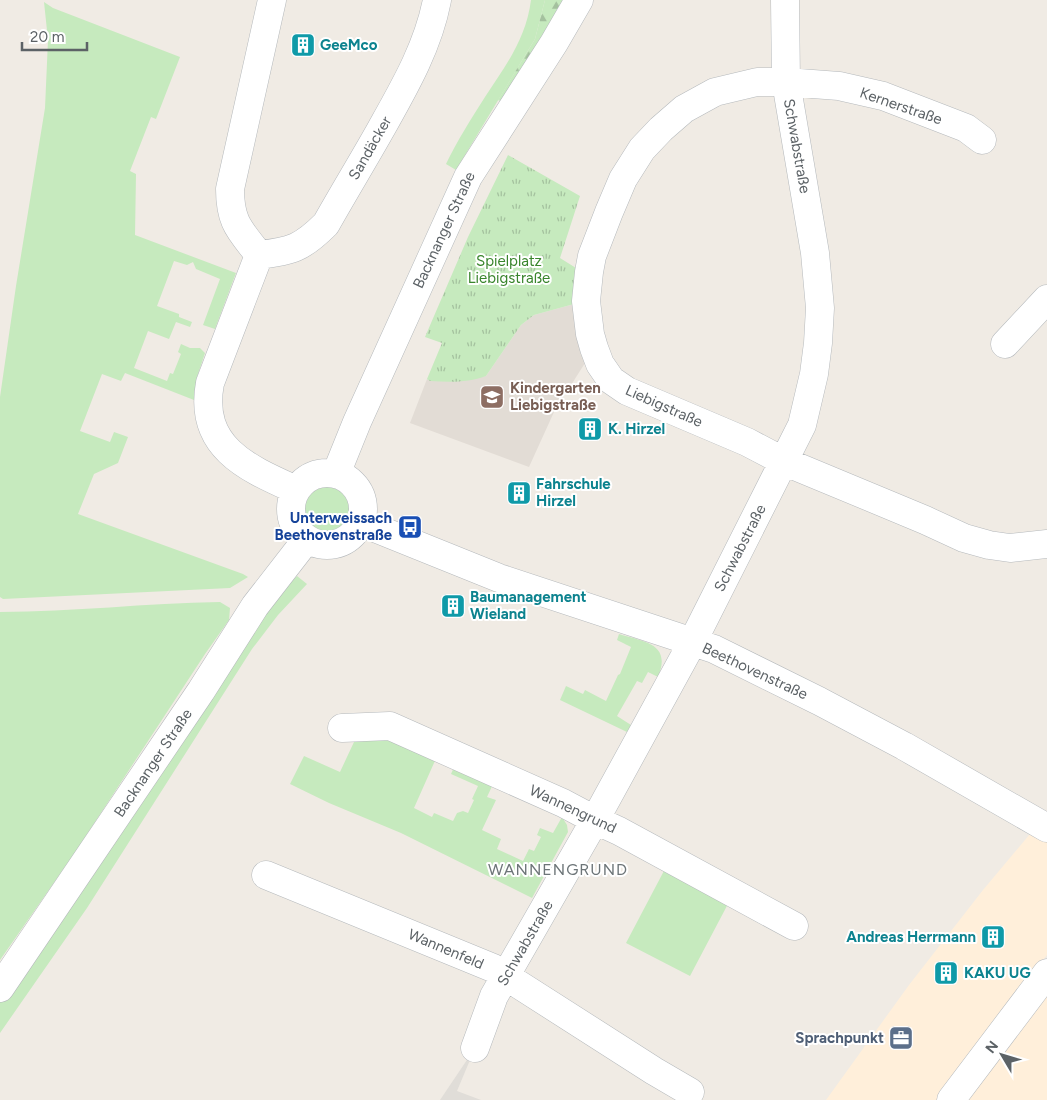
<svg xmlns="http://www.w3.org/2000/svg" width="1047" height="1100" viewBox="0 0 1047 1100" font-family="Figtree,sans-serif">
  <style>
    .commercial { fill: #ffefda }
    .industrial { fill: #e0ddd8 }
    .education { fill: #e2dcd5 }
    .green { fill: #c6eabe }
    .forest { fill: url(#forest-firs) }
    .park { fill: url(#park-tufts) }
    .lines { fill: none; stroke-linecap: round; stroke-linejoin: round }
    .minor-casing { stroke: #b5b9bc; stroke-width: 29 }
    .minor { stroke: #fff; stroke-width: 28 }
    .labels { text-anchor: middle; stroke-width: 4; stroke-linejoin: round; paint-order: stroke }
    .culture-label { font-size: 15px; font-weight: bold; fill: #0d838f; stroke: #fff; text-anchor: start }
    .street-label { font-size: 15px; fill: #5c6266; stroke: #fff }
    .park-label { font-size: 15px; fill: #39852c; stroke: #fff }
    .education-label { font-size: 15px; font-weight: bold; fill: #785e54; stroke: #fff; text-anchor: start }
    .transit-label { font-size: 15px; font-weight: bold; fill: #164399; stroke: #fff; text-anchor: end }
    .service-label { font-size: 15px; font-weight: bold; fill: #4e5e75; stroke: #fff; text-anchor: end }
    .neighbourhood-label { font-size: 16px; letter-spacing: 1px; fill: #6d7578; stroke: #fff }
  </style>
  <defs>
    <pattern id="forest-firs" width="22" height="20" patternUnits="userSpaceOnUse" patternTransform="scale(1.25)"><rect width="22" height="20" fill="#c6eabe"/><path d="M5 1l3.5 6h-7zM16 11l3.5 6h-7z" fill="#a4c19e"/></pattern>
    <pattern id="park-tufts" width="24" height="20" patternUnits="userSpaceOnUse" patternTransform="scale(1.25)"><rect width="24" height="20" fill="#c6eabe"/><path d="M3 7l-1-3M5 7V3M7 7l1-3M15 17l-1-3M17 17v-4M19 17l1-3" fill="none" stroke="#a4c19e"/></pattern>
  </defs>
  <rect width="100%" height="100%" fill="#f0ebe4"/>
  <!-- commercial -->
  <path class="commercial" d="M 1035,828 L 1047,836 L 1047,955 L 981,1037 L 937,1100 L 826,1100 L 909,985 L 983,890 Z
    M 1047,996 L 1047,1100 L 968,1100 Z"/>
  <!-- industrial -->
  <path class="industrial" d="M 475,1048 L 457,1091 L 481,1100 L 440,1100 Z"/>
  <!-- education -->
  <path class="education" d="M 574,304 L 585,363 L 554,412 L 529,467 L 410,423 L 427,379 L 430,381 L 486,376 L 521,325 L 534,315 Z"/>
  <!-- green -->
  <path class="green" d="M 531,0 L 545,0 L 535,39 L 456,170 L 446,164 C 457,141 471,119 485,97 C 506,65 526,39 531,0 Z
    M 44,2 L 53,8 L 180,57 L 156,119 L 151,117 L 130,171 L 136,174 L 135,235 L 236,273 L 215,329 L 203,325 L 220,279 L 196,269 L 193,262 L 187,265 L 174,261 L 157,306 L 179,314 L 179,317 L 192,322 L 190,327 L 176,322 L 169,339 L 148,331 L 134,368 L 167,381 L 170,373 L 173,374 L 181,354 L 178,352 L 181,344 L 190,348 L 200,348 L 205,353 L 197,377 L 194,400 L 125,373 L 121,381 L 102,374 L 80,431 L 110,442 L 114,432 L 128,437 L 118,463 L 94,474 L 78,514 L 243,574 L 248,577 L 230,588 L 3,599 L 0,597 L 0,397 L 16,286 L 45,108 L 48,40 Z
    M305 509a22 22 0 1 1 44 0a22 22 0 1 1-44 0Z
    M 297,576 L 307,584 L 278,615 L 252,649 L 87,908 L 0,1033 L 0,998 L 261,613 Z
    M 220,602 L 230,608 L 229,620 L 205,654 L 76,851 L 0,960 L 0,612 C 73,612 146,603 220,602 Z
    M 619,634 C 644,642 672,643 658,677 L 648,672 L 642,683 L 637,681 L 617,716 L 631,725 L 627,732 L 560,700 L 566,686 L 583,694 L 585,690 L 606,701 L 618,675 L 620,674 L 631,647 L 617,640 Z
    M 373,735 L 438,754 L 414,808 L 432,817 L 434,813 L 453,821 L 457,813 L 463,811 L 468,813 L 474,800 L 472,799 L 478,786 L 451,774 L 455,765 L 494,782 L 487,797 L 496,800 L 482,830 L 501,839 L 497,849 L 523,861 L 529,849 L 534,851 L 541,837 L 537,835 L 540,828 L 553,833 L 562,817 L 567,825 L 568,832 L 532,898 L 401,833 L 329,803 L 290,784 L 304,756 L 340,772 L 354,742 Z
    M 666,867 L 729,902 L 690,976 L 626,943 Z"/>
  <!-- forest -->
  <path class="forest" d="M 545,0 L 566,0 L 502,102 L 498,100 L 535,39 Z"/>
  <!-- park -->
  <path class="park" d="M 508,155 L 580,196 L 560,258 L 576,268 L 574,304 L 534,315 L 521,325 L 486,376 C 468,383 449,382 430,381 L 427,379 L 442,343 L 425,337 L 468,237 Z"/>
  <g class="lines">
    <defs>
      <path id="minor" d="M 272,0 L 230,189 C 230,223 240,230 259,255 L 210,383 C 198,447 247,468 296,490
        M 982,140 L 966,128 L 883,96 L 839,86 L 786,82 L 757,82 L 715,92 L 684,109 L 661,129 L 642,149 L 623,179 L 609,212 L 592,256 L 589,272 L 586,301 L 590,334 L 594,348 L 600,364 L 611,380 L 627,391 L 747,442 L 783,461 L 925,520 L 964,538 L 989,545 L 1010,548 L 1047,544
        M 259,255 C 292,251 302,248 326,224 C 344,192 363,161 381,129 C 404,88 428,47 437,0
        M 1005,344 L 1047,299
        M291 509a36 36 0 1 1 72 0a36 36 0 1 1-72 0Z
        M 336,474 L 357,422 L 468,177 L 554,43 L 579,0
        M 360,522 L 499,578 L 714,649 L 819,701 L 904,746 L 1047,828
        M 342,728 L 390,726 L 399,730 L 563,803 L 595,820 L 619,831 L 794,926
        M 266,875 L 493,968 L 654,1071 L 690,1092
        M 0,988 L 201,691 L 255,606 L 307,539
        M 475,1048 L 494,996 L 595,820 L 692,643 L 802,425 L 814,374 L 818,343 L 820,308 L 815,253 L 786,82 L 785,0
        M 951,1100 L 1047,973"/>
    </defs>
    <!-- minor casing -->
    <use href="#minor" class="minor-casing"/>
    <!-- minor -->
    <use href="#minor" class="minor"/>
  </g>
  <!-- icons -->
  <defs>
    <symbol id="building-square" viewBox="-11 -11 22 22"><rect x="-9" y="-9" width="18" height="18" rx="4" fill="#0f9aa8" stroke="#fff"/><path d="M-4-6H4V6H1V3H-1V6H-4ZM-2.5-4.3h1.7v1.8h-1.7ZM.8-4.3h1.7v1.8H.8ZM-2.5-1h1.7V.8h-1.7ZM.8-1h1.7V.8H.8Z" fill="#fff"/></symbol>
    <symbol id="school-square" viewBox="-11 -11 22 22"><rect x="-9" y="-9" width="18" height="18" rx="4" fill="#8d6e63" stroke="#fff"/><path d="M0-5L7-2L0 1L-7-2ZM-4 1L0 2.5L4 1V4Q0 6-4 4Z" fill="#fff"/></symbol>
    <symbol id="bus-square" viewBox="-11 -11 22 22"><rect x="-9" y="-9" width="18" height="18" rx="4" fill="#1a4fb4" stroke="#fff"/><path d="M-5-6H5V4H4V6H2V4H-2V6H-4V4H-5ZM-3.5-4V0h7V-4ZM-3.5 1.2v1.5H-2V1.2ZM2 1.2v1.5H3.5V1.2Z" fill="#fff"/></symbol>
    <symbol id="office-square" viewBox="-11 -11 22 22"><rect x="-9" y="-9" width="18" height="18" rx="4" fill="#5c6f8a" stroke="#fff"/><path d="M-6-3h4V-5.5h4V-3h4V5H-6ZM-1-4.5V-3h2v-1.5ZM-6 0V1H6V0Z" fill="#fff"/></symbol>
  </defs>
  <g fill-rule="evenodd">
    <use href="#building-square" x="289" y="31" width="28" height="28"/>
    <use href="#school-square" x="478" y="383" width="28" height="28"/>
    <use href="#building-square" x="576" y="415" width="28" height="28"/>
    <use href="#building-square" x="505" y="479" width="28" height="28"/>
    <use href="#bus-square" x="396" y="513" width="28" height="28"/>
    <use href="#building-square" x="439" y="592" width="28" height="28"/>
    <use href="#building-square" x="979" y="923" width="28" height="28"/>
    <use href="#building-square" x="932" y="959" width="28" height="28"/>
    <use href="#office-square" x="887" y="1024" width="28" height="28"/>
  </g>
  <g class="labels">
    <!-- culture labels -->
    <g class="culture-label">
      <text x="320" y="50">GeeMco</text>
      <text x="608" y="434">K. Hirzel</text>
      <text x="536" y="489">Fahrschule<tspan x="536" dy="17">Hirzel</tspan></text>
      <text x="470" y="602">Baumanagement<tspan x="470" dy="17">Wieland</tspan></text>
      <text x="976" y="942" text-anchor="end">Andreas Herrmann</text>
      <text x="964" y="978">KAKU UG</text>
    </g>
    <!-- street labels -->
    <g class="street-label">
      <text transform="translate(901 106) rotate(19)" y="5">Kernerstraße</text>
      <text transform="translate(797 146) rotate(80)" y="5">Schwabstraße</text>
      <text transform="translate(370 148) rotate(-60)" y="5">Sandäcker</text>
      <text transform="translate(444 230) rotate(-65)" y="5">Backnanger Straße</text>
      <text transform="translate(664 406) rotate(24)" y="5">Liebigstraße</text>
      <text transform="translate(740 548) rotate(-63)" y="5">Schwabstraße</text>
      <text transform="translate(755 671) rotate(25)" y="5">Beethovenstraße</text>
      <text transform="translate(153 763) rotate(-56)" y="5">Backnanger Straße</text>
      <text transform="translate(573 809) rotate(25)" y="5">Wannengrund</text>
      <text transform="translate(525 943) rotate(-60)" y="5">Schwabstraße</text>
      <text transform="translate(446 949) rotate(23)" y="5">Wannenfeld</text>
    </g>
    <!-- park labels -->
    <g class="park-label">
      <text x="509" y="266">Spielplatz<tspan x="509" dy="17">Liebigstraße</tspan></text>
    </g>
    <!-- education labels -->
    <g class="education-label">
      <text x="510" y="393">Kindergarten<tspan x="510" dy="17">Liebigstraße</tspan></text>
    </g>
    <!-- transit labels -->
    <g class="transit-label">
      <text x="392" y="523">Unterweissach<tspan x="392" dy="17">Beethovenstraße</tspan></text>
    </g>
    <!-- service labels -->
    <g class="service-label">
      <text x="884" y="1043">Sprachpunkt</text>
    </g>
    <!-- neighbourhood labels -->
    <g class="neighbourhood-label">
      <text x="558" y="875">WANNENGRUND</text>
    </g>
  </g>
  <!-- north arrow -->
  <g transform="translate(1002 1055) rotate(308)" stroke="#ffffff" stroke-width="4" paint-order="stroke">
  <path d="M0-4L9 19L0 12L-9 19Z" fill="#5c6266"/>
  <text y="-8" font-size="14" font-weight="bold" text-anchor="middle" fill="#5c6266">N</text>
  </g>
  <!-- scale -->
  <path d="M22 42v8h65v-8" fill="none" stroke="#5c6266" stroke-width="2.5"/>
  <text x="30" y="42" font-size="15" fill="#5c6266" stroke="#ffffff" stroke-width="4" paint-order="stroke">20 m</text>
</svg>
